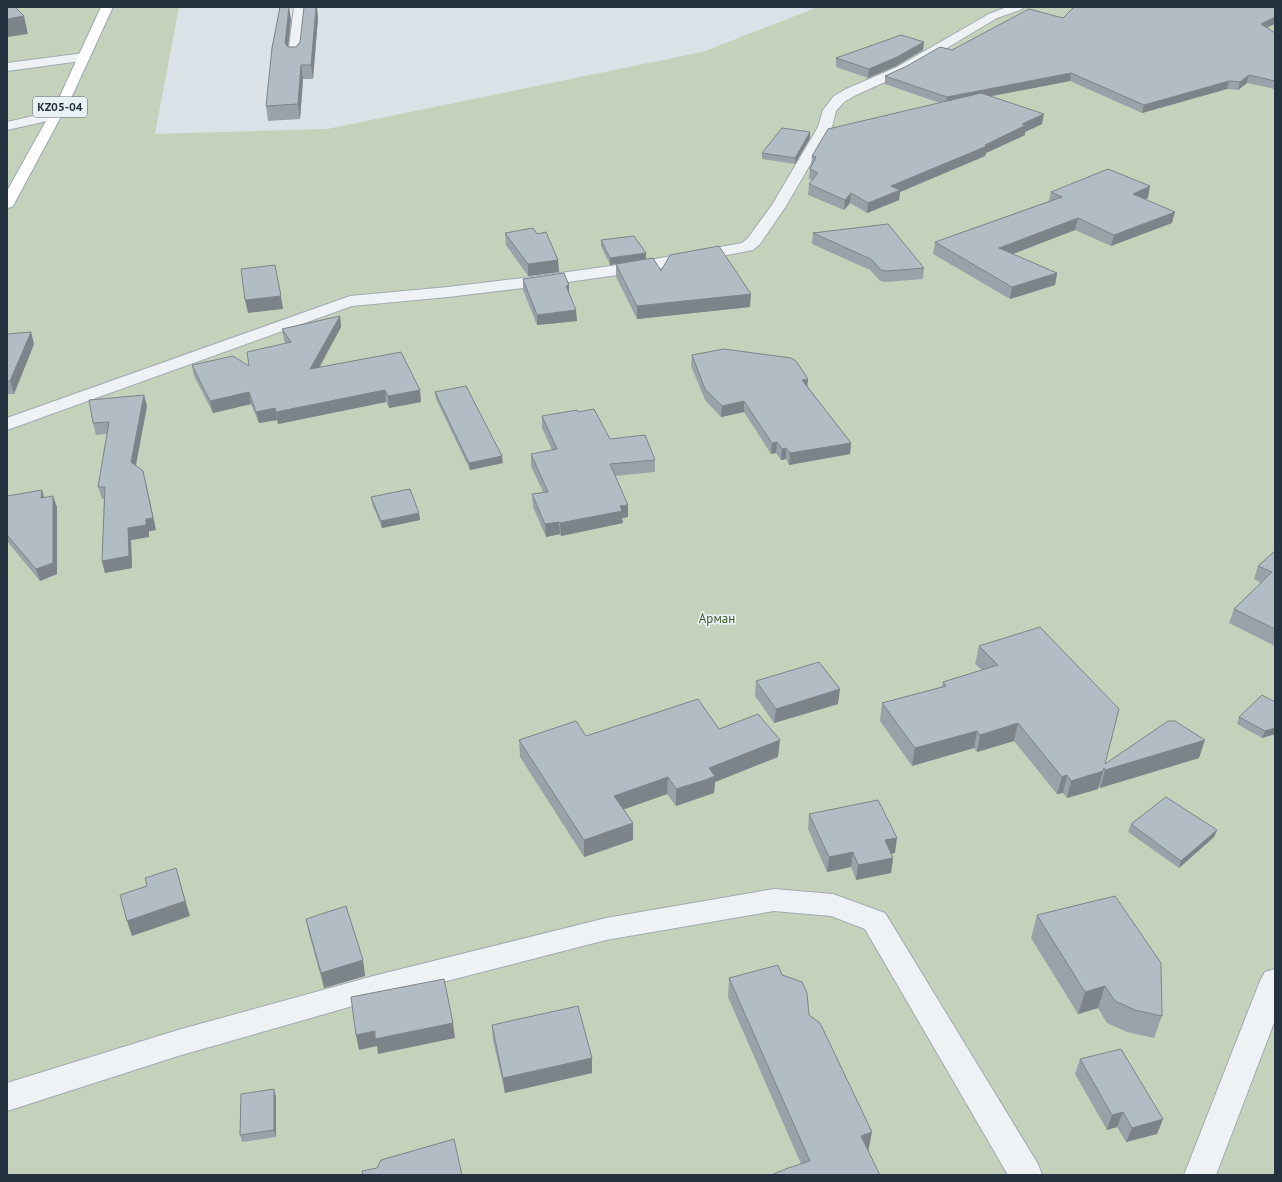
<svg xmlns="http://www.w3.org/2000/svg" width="1282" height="1182" viewBox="0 0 1282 1182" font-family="'PT Sans',sans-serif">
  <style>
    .green { fill: #c5d2bb }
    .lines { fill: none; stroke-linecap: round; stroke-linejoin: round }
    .minor-casing { stroke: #a0aab1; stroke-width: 2 }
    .primary-casing { stroke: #99a9b4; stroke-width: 2 }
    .minor { fill: #eef2f5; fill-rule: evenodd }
    .primary { fill: #fff; fill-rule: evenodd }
    .wall { fill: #99a2a9 }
    .shaded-wall { fill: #7d8489 }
    .building { fill: #b2bcc4; stroke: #7d8489 }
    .labels { text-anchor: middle; stroke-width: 3.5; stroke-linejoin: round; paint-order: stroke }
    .shield { fill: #eaf1f5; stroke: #5f6c76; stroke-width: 1 }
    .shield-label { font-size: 12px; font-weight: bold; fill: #24333f }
    .park-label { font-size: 13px; fill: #405c2f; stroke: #eaf1f5 }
  </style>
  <rect width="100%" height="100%" fill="#dbe2e7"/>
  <!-- green -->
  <path class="green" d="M 7,7 L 179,7 L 155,134 L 327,129 L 702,52 L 818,7 L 1275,7 L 1275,1175 L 7,1175 Z"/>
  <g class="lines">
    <defs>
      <path id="minor" d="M 294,7 L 306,7 L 300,56 L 298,59 L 290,59 L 288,56 Z
        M 1007,7 L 1024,7 L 1022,9 L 997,18 L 905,73 L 856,95 L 844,102 L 836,111 L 832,127 L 786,206 L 760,244 L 753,250 L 639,272 L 532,287 L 448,297 L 352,306 L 7,430 L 7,418 L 350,296 L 448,287 L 532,277 L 639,262 L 742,243 L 748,238 L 772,205 L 818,127 L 823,110 L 834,96 L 846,89 L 897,67 L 989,14 Z
        M 84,53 L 88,54 L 90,57 L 88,60 L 7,71 L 7,63 Z
        M 55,111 L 60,112 L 62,115 L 60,118 L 7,130 L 7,122 Z
        M 774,889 L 833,894 L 885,913 L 1038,1164 L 1042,1175 L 1008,1175 L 865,929 L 831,916 L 774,911 L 606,940 L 377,999 L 178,1056 L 7,1111 L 7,1083 L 178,1030 L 377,975 L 606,918 Z
        M 1275,969 L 1275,1020 L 1216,1175 L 1184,1175 L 1260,981 L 1265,972 Z"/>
      <path id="primary" d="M 101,7 L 113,7 L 72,96 L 14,204 L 12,207 L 7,208 L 7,191 L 60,96 Z"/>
    </defs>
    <!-- minor casing -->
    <use href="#minor" class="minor-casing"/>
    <!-- primary casing -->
    <use href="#primary" class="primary-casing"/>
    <!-- minor -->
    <use href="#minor" class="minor"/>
    <!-- primary -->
    <use href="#primary" class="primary"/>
  </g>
  <!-- wall -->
  <path class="wall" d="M 318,18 L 313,79 L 303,79 L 300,119 L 268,121 L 266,106 L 291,19 L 288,47 L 296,47 Z
    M 1063,18 L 1275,24 L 1267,27 L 1275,33 L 1275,89 L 1247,83 L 1238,90 L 1227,89 L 1142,113 L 1070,81 L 990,96 L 1042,124 L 1025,132 L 1025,135 L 986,153 L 985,156 L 900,192 L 899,200 L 867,213 L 850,203 L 844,210 L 808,195 L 809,184 L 812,180 L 809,179 L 810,169 L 811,166 L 812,156 L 940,103 L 885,84 L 885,76 L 952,50 Z
    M 924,42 L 923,50 L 896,66 L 868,78 L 836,67 L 836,58 Z
    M 810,132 L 810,138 L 795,164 L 762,159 L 762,153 Z
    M 1051,192 L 1148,198 L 1145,199 L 1172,223 L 1111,246 L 1075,230 L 1013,254 L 1057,273 L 1055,285 L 1010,299 L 933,254 L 935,242 L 1049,201 Z
    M 505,233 L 558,260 L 559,272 L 528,276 L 506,245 Z
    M 813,233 L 924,268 L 923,279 L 885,282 L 880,281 L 870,270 L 812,244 Z
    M 601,240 L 646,253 L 646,259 L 610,265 L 601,246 Z
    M 616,264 L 750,307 L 637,319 L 616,277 Z
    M 523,279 L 569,292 L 577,321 L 537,325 L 523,290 Z
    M 340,316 L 341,327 L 320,367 L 421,402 L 389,408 L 386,402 L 278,424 L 277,420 L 259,423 L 251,404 L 213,413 L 194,376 L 192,365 L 249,366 L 286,344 L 284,340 L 282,329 Z
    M 31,332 L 34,344 L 14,394 L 7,394 L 7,334 Z
    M 692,355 L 808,379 L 807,386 L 851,443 L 850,454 L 789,465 L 786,459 L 781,460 L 776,453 L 771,454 L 744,412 L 721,417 L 705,400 L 691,366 Z
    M 435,392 L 503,463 L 470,470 L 436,399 Z
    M 147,406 L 136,466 L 146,483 L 156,530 L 149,531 L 149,537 L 131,540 L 132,568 L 105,573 L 102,561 L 104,499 L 102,499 L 98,487 L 107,434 L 96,435 L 93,423 Z
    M 578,412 L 610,439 L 655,460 L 655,472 L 615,476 L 628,505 L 628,517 L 622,518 L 623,523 L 561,536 L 560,534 L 546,537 L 533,507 L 532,494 L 543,492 L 531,466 L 531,454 L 552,450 L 542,428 L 542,416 Z
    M 42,490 L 44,498 L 57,507 L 57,574 L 40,581 L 7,541 L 7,496 Z
    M 371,497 L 419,513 L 420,520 L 382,528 L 372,504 Z
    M 1275,551 L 1275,646 L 1229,623 L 1234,609 L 1261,583 L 1254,579 L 1258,566 Z
    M 979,646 L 1105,764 L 1199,758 L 1100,788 L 1099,785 L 1098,789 L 1067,798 L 1063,793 L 1057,794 L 1014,741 L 977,752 L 974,748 L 912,766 L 880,721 L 882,703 L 942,687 L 943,682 L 982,670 L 975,664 Z
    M 756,681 L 838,704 L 774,723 L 755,696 Z
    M 1275,702 L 1275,734 L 1262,738 L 1237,724 L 1239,717 Z
    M 719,729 L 778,757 L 715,782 L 714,793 L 705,796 L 676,806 L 667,794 L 624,809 L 633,823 L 633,840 L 584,857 L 520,757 L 519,740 Z
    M 809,814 L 895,853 L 891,854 L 893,858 L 891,873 L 856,880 L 851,867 L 827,872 L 808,829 Z
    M 1131,824 L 1217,830 L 1214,837 L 1179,868 L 1128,832 Z
    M 1037,915 L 1162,1016 L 1154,1038 L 1127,1032 L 1107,1023 L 1098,1008 L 1078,1014 L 1031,938 Z
    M 306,919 L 363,960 L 365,976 L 324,988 L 309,934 Z
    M 782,975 L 809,1015 L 869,1151 L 801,1164 L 728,997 L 729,978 Z
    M 492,1025 L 592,1058 L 592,1073 L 505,1093 L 493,1040 Z
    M 1080,1059 L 1163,1119 L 1157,1134 L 1126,1142 L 1117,1127 L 1107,1130 L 1075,1074 Z
    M 274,1089 L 276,1097 L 276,1137 L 242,1142 L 240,1135 Z"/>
  <!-- shaded-wall -->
  <path class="shaded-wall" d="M 289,7 L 291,19 L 287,57 L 285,43 Z
    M 316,7 L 317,7 L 318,18 L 313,79 L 311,65 Z
    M 24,16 L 28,34 L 7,37 L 7,19 Z
    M 1275,17 L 1275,24 L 1259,31 L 1261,24 Z
    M 924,42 L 923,50 L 896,66 L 868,78 L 869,69 Z
    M 301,65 L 303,79 L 300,119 L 298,104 Z
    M 1071,73 L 1070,81 L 946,105 L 947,97 Z
    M 1249,75 L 1247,83 L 1238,90 L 1240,82 Z
    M 1229,81 L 1227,89 L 1142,113 L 1144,105 Z
    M 1044,114 L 1042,124 L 1025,132 L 1025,135 L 986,153 L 985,156 L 900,192 L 899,200 L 867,213 L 868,203 L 891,186 L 985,145 L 1022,124 Z
    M 810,132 L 810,138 L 795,164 L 795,158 Z
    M 1150,186 L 1148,198 L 1130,205 L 1133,194 Z
    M 851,193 L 850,203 L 844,210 L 845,200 Z
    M 1175,212 L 1172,223 L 1111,246 L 1114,235 Z
    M 1078,218 L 1075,230 L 997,260 L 999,248 Z
    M 646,253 L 646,259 L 610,265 L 610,258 Z
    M 558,260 L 559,272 L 528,276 L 528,264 Z
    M 1057,273 L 1055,285 L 1010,299 L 1012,287 Z
    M 569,285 L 569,296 L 566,286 Z
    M 751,294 L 750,307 L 637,319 L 637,306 Z
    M 281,296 L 283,309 L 248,313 L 245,300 Z
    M 576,310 L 577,321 L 537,325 L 537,315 Z
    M 340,316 L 341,327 L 312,380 L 310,369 Z
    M 31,332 L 34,344 L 14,394 L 10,381 Z
    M 808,379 L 807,390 L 802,380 Z
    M 385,390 L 386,402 L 278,424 L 276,412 Z
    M 420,390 L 421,402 L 389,408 L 388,396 Z
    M 249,392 L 251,404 L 213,413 L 210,401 Z
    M 144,395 L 147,406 L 134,474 L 131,462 Z
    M 744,401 L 744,412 L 721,417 L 722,406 Z
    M 275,408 L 277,420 L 259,423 L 256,412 Z
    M 777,442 L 776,453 L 771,454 L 772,443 Z
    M 851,443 L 850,454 L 789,465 L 790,453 Z
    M 786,448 L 786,459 L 781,460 L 782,449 Z
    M 502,456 L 503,463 L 470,470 L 469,463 Z
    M 143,471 L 156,530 L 149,531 L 149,537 L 131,540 L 132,568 L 105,573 L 102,561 L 128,528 Z
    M 42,490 L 45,501 L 41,498 Z
    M 53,496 L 57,507 L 57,574 L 40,581 L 36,569 Z
    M 628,505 L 628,517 L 622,518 L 623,523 L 561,536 L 560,523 L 620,506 Z
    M 419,513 L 420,520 L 382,528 L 381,521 Z
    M 559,522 L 560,534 L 546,537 L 545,524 Z
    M 840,689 L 838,704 L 774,723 L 776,709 Z
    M 1018,723 L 1014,741 L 977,752 L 980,735 Z
    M 1275,728 L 1275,734 L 1262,738 L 1265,731 Z
    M 977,731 L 974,748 L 912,766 L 915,748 Z
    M 780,740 L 778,757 L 715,782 L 714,793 L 705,796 L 676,806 L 676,789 L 709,768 Z
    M 1205,740 L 1199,758 L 1100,788 L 1105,770 Z
    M 1103,771 L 1098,789 L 1067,798 L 1071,781 Z
    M 1067,775 L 1063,793 L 1057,794 L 1062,777 Z
    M 668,777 L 667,794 L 614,813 L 614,796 Z
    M 633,823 L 633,840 L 584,857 L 584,840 Z
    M 1217,830 L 1214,837 L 1179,868 L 1181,861 Z
    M 897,838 L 895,853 L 882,855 L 885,840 Z
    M 853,852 L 851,867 L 827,872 L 829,857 Z
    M 893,858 L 891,873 L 856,880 L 858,865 Z
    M 176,868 L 190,916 L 132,936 L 127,921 Z
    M 363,960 L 365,976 L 324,988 L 321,973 Z
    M 1105,986 L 1098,1008 L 1078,1014 L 1085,992 Z
    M 453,1023 L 455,1038 L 378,1054 L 377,1046 L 359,1050 L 356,1035 L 375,1031 Z
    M 592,1058 L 592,1073 L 505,1093 L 503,1078 Z
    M 274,1089 L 276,1097 L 276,1137 L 274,1130 Z
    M 1123,1112 L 1117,1127 L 1107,1130 L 1112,1115 Z
    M 1163,1119 L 1157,1134 L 1126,1142 L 1132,1128 Z
    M 872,1132 L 868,1152 L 861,1136 Z"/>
  <!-- building -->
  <path class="building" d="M 7,7 L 15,7 L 24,16 L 7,19 Z
    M 280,7 L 289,7 L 285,43 L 288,47 L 296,47 L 300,42 L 304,7 L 316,7 L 311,65 L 301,65 L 298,104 L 266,106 L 272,48 Z
    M 1074,7 L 1275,7 L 1275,17 L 1261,24 L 1275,33 L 1275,81 L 1249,75 L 1240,82 L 1229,81 L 1144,105 L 1071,73 L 947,97 L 885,76 L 907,66 L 940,47 L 952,50 L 1029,9 L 1063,18 Z
    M 901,35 L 924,42 L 897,57 L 869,69 L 836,58 Z
    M 981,93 L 1044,114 L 1022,124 L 1026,125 L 985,145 L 987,146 L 891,186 L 900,190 L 868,203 L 851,193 L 845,200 L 809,184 L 818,173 L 810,169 L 816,157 L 812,156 L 828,129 Z
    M 782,128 L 810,132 L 795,158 L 762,153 Z
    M 1108,169 L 1150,186 L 1133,194 L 1175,212 L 1114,235 L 1078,218 L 999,248 L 1057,273 L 1012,287 L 935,242 L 1062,197 L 1051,192 Z
    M 888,224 L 924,268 L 887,271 L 881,270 L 871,259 L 813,233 Z
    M 533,228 L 537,234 L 546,232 L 558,260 L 528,264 L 505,233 Z
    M 634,236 L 646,253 L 610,258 L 601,240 Z
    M 719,246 L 751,294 L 637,306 L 616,264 L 653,258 L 661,271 L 670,255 Z
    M 275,265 L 281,296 L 245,300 L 241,269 Z
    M 564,273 L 569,285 L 566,286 L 576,310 L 537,315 L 523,279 Z
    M 340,316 L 310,369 L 401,352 L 420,390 L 388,396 L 385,390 L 276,412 L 275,408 L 256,412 L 249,392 L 210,401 L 192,365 L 233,356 L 249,366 L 247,352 L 291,342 L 282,329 Z
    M 31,332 L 10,381 L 7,381 L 7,334 Z
    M 724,349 L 791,358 L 796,361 L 808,379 L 802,380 L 851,443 L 790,453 L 786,448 L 782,449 L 777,442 L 772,443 L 744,401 L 722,406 L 705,389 L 692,355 Z
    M 466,386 L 502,456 L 469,463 L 435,392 Z
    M 144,395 L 131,462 L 143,471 L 153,518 L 146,519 L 146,525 L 128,528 L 129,556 L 102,561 L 105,487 L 98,487 L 109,422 L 93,423 L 89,400 Z
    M 594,409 L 610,439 L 645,435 L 655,460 L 610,464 L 628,505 L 620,506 L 622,511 L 560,523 L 559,522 L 545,524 L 532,494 L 548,492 L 531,454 L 557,449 L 542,416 L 577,410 L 578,412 Z
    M 410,489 L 419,513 L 381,521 L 371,497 Z
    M 42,490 L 41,498 L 53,496 L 53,563 L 36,569 L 7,535 L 7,496 Z
    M 1275,551 L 1275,629 L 1234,609 L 1272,572 L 1258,566 Z
    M 1040,627 L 1119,709 L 1105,764 L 1168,721 L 1175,721 L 1205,740 L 1105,770 L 1104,768 L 1103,771 L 1071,781 L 1067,775 L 1062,777 L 1018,723 L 980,735 L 977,731 L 915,748 L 882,703 L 946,686 L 943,682 L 998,665 L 979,646 Z
    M 819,662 L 840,689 L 776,709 L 756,681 Z
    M 1262,695 L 1275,702 L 1275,728 L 1265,731 L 1239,717 Z
    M 698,699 L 719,729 L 758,714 L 780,740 L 709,768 L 715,776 L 705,780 L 676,789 L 668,777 L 614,796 L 633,823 L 584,840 L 519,740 L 576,721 L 586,736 Z
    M 1166,797 L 1217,830 L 1181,861 L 1131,824 Z
    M 878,800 L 897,838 L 885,840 L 893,858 L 858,865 L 853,852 L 829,857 L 809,814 Z
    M 176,868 L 185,901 L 127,921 L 120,895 L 147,886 L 145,878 Z
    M 1115,896 L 1161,963 L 1162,1016 L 1135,1010 L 1115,1001 L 1105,986 L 1085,992 L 1037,915 Z
    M 346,906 L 363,960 L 321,973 L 306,919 Z
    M 778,965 L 782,975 L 802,982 L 807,993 L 809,1015 L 820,1023 L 872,1132 L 861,1136 L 880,1175 L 771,1175 L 788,1168 L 810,1161 L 729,978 Z
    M 444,979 L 453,1023 L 375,1039 L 375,1031 L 356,1035 L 351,997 Z
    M 578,1006 L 592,1058 L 503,1078 L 492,1025 Z
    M 1121,1049 L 1163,1119 L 1132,1128 L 1123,1112 L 1112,1115 L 1080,1059 Z
    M 274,1089 L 274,1130 L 240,1135 L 241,1094 Z
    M 454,1139 L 462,1175 L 363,1175 L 362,1171 L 377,1168 L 381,1160 Z"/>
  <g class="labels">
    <!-- shield labels -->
    <rect class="shield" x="33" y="97" width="54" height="20" rx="3"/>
    <g class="shield-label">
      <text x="60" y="111">KZ05-04</text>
    </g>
    <!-- park labels -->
    <g class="park-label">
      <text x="717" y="623">Арман</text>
    </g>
  </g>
  <!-- border -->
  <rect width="1282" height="1182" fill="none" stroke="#24333f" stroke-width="16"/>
</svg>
